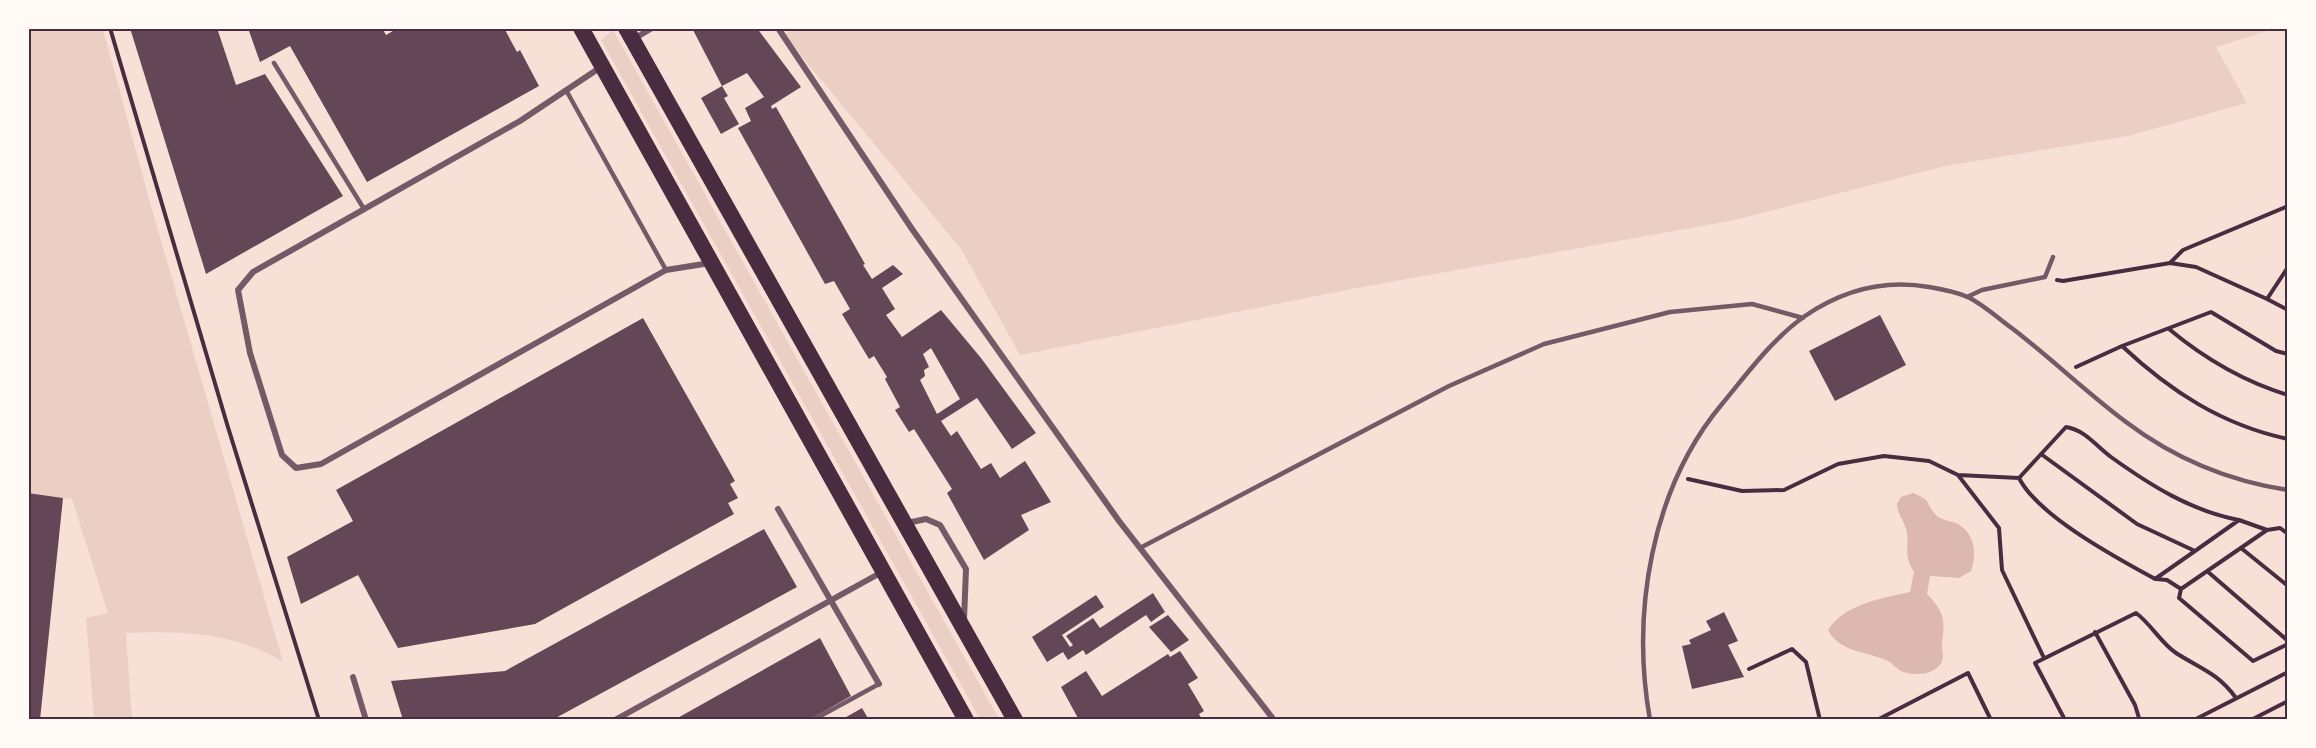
<svg xmlns="http://www.w3.org/2000/svg" width="2316" height="748" viewBox="0 0 2316 748" font-family="Raleway,sans-serif">
  <style>
    .green { fill: #ebcfc5 }
    .water { fill: #dcb8b0 }
    .building { fill: #644757; fill-rule: evenodd }
    .lines { fill: none; stroke-linecap: round; stroke-linejoin: round }
    .path { stroke: #4a2c40; stroke-width: 4 }
    .service { stroke: #755966; stroke-width: 4.5 }
    .minor { stroke: #755966; stroke-width: 6 }
    .trunk { stroke: #4a2c40; stroke-width: 16 }
    .neatline { fill: none; stroke: #4a2c40; stroke-width: 2 }
  </style>
  <rect width="100%" height="100%" fill="#f7e1d7"/>
  <!-- green -->
  <path class="green" d="M 29,28 L 103,29 L 149,199 L 283,662 C 234,632 182,631 126,633 L 132,719 L 94,719 L 86,618 L 108,613 L 72,499 L 29,493 Z
    M 795,28 L 863,29 L 2274,29 L 2216,47 L 2247,103 L 2128,136 L 1945,166 L 1735,220 L 1357,288 L 1020,355 L 961,249 L 808,64 L 785,34 Z
    M 613,30 L 999,719 L 980,719 L 601,40 Z"/>
  <!-- water -->
  <path class="water" d="M 1913,493 C 1934,502 1924,502 1936,515 C 1940,520 1952,521 1958,524 C 1975,534 1977,554 1971,571 L 1959,578 L 1930,576 L 1927,594 C 1945,613 1945,619 1942,644 C 1942,649 1943,654 1943,658 C 1939,676 1912,677 1899,670 C 1895,667 1892,663 1888,661 C 1867,651 1840,653 1828,630 C 1844,604 1883,598 1910,592 L 1914,572 C 1901,551 1912,544 1905,526 C 1902,517 1897,513 1897,503 L 1901,497 Z"/>
  <!-- building -->
  <path class="building" d="M 130,28 L 217,28 L 236,85 L 265,74 L 343,196 L 206,274 Z
    M 248,28 L 382,28 L 386,35 L 398,28 L 504,28 L 517,52 L 520,50 L 539,86 L 367,182 L 290,46 L 260,62 Z
    M 692,28 L 757,28 L 801,87 L 771,106 L 772,109 L 776,107 L 865,264 L 863,265 L 872,279 L 893,265 L 903,274 L 882,288 L 895,309 L 886,315 L 902,337 L 941,310 L 981,358 L 1036,433 L 1012,449 L 977,398 L 941,421 L 951,436 L 957,431 L 981,469 L 991,463 L 1000,478 L 1025,461 L 1051,502 L 1021,515 L 1029,530 L 984,560 L 947,493 L 952,489 L 914,429 L 909,432 L 895,410 L 900,407 L 885,379 L 887,377 L 874,356 L 869,359 L 842,314 L 850,309 L 834,281 L 825,284 L 738,128 L 751,121 L 745,108 L 764,97 L 747,73 L 722,86 ZM 931,348 L 960,399 L 937,414 L 920,380 L 925,376 L 924,370 L 929,367 L 923,354 Z
    M 722,86 L 728,96 L 724,98 L 739,124 L 721,134 L 701,98 Z
    M 1880,315 L 1906,365 L 1835,401 L 1809,351 Z
    M 643,318 L 735,481 L 730,484 L 738,498 L 728,503 L 734,514 L 535,624 L 398,648 L 358,575 L 301,604 L 287,557 L 353,521 L 336,490 Z
    M 28,493 L 63,498 L 40,720 L 28,720 Z
    M 764,529 L 797,587 L 552,720 L 403,720 L 391,681 L 505,671 Z
    M 1153,593 L 1165,612 L 1151,622 L 1146,615 L 1086,655 L 1083,650 L 1068,660 L 1063,652 L 1047,662 L 1032,637 L 1096,595 L 1104,607 L 1062,635 L 1070,647 L 1073,645 L 1066,636 L 1093,618 L 1100,628 Z
    M 1724,612 L 1738,641 L 1728,645 L 1744,677 L 1692,689 L 1682,646 L 1691,644 L 1689,640 L 1711,630 L 1706,621 Z
    M 1168,615 L 1189,640 L 1171,652 L 1149,627 Z
    M 820,638 L 851,696 L 809,720 L 674,720 Z
    M 1180,651 L 1198,678 L 1188,684 L 1204,711 L 1199,714 L 1202,720 L 1079,720 L 1061,687 L 1086,671 L 1102,696 L 1168,654 L 1170,657 Z
    M 862,708 L 869,720 L 841,720 Z"/>
  <g class="lines">
    <!-- path -->
    <path class="path" d="M 110,28 L 227,424 L 319,720
      M 2170,263 L 2183,250 L 2288,206
      M 2057,280 L 2063,281 L 2170,263 L 2196,267 L 2267,299 L 2288,267
      M 2267,299 L 2288,310
      M 2169,329 C 2205,359 2242,381 2288,395
      M 2288,354 L 2276,351 L 2211,312 L 2122,346 C 2170,391 2222,425 2288,439
      M 2076,367 L 2122,346
      M 1958,475 L 2019,478 L 2066,427 C 2085,430 2096,446 2111,457 C 2150,485 2191,511 2239,520
      M 2019,478 C 2038,516 2117,558 2155,579 L 2195,551 L 2137,524 L 2041,454
      M 1688,479 L 1742,491 L 1784,490 L 1838,464 L 1884,456 L 1929,461 L 1958,475 L 1999,528 L 2002,570 L 2044,658
      M 2267,530 L 2280,528 L 2288,534
      M 2241,548 L 2288,586
      M 2207,571 L 2288,641
      M 2156,579 L 2167,580 L 2181,589 L 2267,530 L 2239,520 L 2195,551
      M 2181,589 L 2179,598 L 2253,661 L 2288,644
      M 2095,632 L 2135,705 L 2139,718
      M 1749,669 L 1792,649 L 1806,662 L 1820,720
      M 1877,720 L 1968,673 L 1991,720
      M 2065,720 L 2035,663 L 2136,613 C 2151,624 2161,643 2176,653 C 2201,669 2218,673 2236,698
      M 2136,720 L 2142,720
      M 2194,720 L 2288,672
      M 2251,720 L 2288,701"/>
    <!-- service -->
    <path class="service" d="M 274,63 L 364,209
      M 566,90 L 666,270
      M 1967,297 L 1982,290 L 2045,277 L 2053,257
      M 1140,548 L 1449,386 L 1544,344 L 1670,312 L 1752,304 L 1803,318
      M 813,720 L 879,684
      M 1650,720 C 1631,613 1651,489 1722,404 C 1747,374 1772,339 1805,316 C 1843,290 1883,279 1929,287 C 1941,289 1956,292 1968,297 C 1984,305 1999,319 2013,329 C 2052,359 2087,393 2126,422 C 2175,459 2228,481 2288,490"/>
    <!-- minor -->
    <path class="minor" d="M 778,28 L 912,229 L 1119,521 L 1274,720
      M 632,40 L 652,28
      M 601,67 L 520,121 L 253,272 L 238,290 L 250,353 L 282,455 L 296,468 L 321,464 L 666,270 L 710,263
      M 778,509 L 879,684
      M 907,523 L 926,519 L 940,525 L 966,569 L 964,620
      M 353,677 L 366,720
      M 615,720 L 882,572"/>
    <!-- trunk -->
    <path class="trunk" d="M 581,28 L 966,720
      M 626,28 L 1015,720"/>
  </g>
  <!-- border -->
  <rect width="2316" height="748" fill="none" stroke="#fffaf5" stroke-width="60"/>
  <rect x="30" y="30" width="2256" height="688" class="neatline"/>
</svg>
